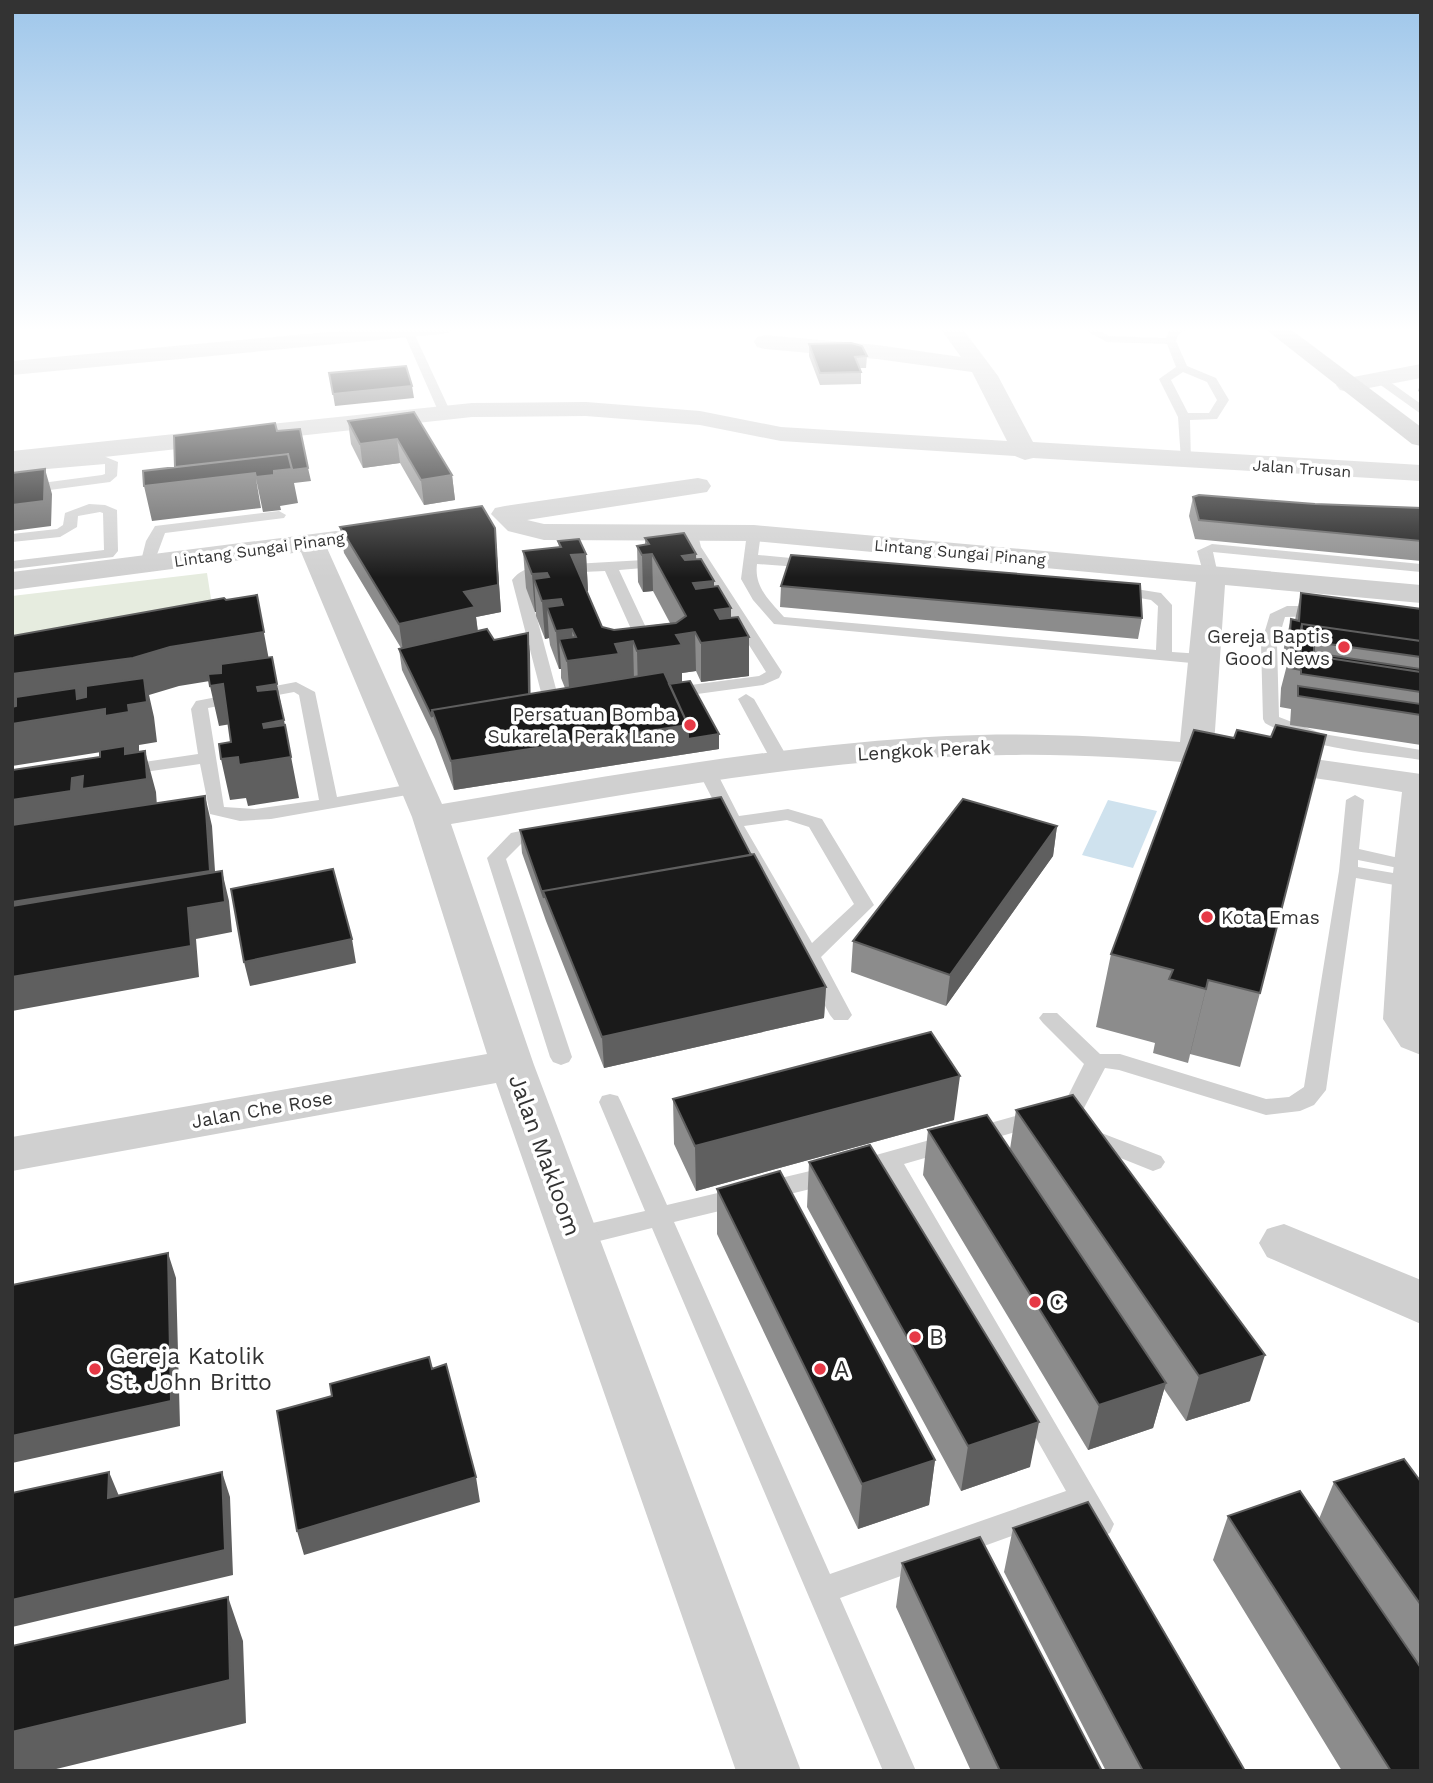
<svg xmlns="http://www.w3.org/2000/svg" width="1433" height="1783" viewBox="0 0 1433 1783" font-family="'Work Sans',sans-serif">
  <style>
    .green { fill: #e6ecdf }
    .water { fill: #cfe2ee }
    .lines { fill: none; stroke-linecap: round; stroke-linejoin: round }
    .lane { fill: #d0d0d0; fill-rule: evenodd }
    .street { fill: #d0d0d0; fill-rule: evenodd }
    .secondary { fill: #bdbdbd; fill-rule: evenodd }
    .wall { fill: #8c8c8c }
    .shaded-wall { fill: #5f5f5f }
    .building { fill: #1a1a1a; stroke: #5f5f5f; stroke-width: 2 }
    .poi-dot { fill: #e63946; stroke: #fff; stroke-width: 2.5 }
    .labels { text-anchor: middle; stroke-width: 7; stroke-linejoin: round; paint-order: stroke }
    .far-street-label { font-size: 16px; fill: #333; stroke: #fff }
    .poi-label { font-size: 19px; fill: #333; stroke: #fff; text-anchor: end }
    .street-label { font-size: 19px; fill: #333; stroke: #fff }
    .near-street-label { font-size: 23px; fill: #333; stroke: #fff }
    .near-poi-label { font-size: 23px; fill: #333; stroke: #fff; text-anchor: start }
  </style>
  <rect width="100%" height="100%" fill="#fff"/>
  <!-- green -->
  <path class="green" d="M 207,573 L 216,631 L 12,670 L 12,596 Z"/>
  <!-- water -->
  <path class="water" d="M 1108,800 L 1157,811 L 1133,868 L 1082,855 Z"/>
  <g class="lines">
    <!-- lane -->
    <path class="lane" d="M 409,328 L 413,331 L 451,413 L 449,416 L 439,413 L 403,331 Z
      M 1081,328 L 1094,328 L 1109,336 L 1166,338 L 1169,331 L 1188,328 L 1178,335 L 1176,341 L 1187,366 L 1216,378 L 1229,400 L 1217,419 L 1190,420 L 1191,463 L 1183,463 L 1181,460 L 1178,417 L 1159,379 L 1176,367 L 1167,344 L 1107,342 ZM 1183,372 L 1207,382 L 1217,400 L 1209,413 L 1188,413 L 1171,380 Z
      M 1412,328 L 1421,328 L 1421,333 Z
      M 1375,377 L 1383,377 L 1421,404 L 1421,414 L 1375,381 Z
      M 101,455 L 118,462 L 117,476 L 110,482 L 12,495 L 12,487 L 102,475 L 105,474 L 105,464 L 12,472 L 12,464 Z
      M 89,504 L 105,505 L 117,510 L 118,551 L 113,557 L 12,569 L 12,561 L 104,550 L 103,513 L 100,512 L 78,516 L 77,527 L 60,537 L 12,542 L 12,534 L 57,529 L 63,525 L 65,513 Z
      M 279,511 L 286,515 L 284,518 L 165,533 L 152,568 L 147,569 L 140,565 L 146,541 L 155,526 Z
      M 690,527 L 697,531 L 701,547 L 782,672 L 779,678 L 763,685 L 668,698 L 660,693 L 668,688 L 759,676 L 766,672 L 687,547 L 683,531 Z
      M 754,529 L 761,533 L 758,555 L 812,560 L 819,564 L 812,568 L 757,564 C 754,587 769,600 784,617 L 1156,650 L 1158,606 L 1151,600 L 1112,593 L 1110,590 L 1117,586 L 1161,593 L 1172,605 L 1172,652 L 1202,654 L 1210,659 L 1202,664 L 774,624 L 753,600 L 741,579 L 747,533 Z
      M 1212,544 L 1421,564 L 1421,572 L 1213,552 L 1218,575 L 1211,579 L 1204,575 L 1197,551 Z
      M 662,559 L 667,560 L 667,566 L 619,570 L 656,649 L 648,654 L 640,649 L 605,571 L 538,574 L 527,581 L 559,700 L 572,704 L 574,707 L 566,712 L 547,707 L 543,700 L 512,580 C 519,571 527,568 538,566 Z
      M 1287,606 L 1321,606 L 1329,611 L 1321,616 L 1285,617 L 1277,644 L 1279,717 L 1323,734 L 1421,750 L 1421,760 C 1369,752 1311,750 1265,723 L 1263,719 L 1261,644 L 1270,614 Z
      M 296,682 L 315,692 L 337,797 L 418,783 L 424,784 L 427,788 L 424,792 L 271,819 L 240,821 L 210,814 L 200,764 L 124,775 L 115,770 L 124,765 L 198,754 L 191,709 L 196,701 ZM 294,692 L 299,695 L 319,800 L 255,809 L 224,807 L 208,708 Z
      M 746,694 L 754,699 L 790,762 L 787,766 L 781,767 L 772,762 L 738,699 Z
      M 707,766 L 716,771 L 739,816 L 788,809 L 822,819 L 874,905 L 821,957 L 852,1015 L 848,1020 L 834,1020 L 830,1015 L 714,802 L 698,771 ZM 787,820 L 809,827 L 854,904 L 812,943 L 744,826 Z
      M 1355,795 L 1364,800 L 1359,849 L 1421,863 L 1420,869 L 1413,871 L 1358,860 L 1358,867 L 1411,876 L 1421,882 L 1411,888 L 1356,878 L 1326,1090 L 1314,1105 L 1300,1111 L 1266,1115 L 1119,1070 L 1105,1068 L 1084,1108 L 1076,1110 L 1068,1108 L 1065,1102 L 1084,1064 L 1043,1023 L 1039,1018 L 1043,1013 L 1057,1013 L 1100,1054 L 1120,1054 L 1266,1099 L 1289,1097 L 1304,1087 L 1339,871 L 1346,800 Z
      M 544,826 L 550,828 L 553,832 L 550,836 L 524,841 L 506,859 L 572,1057 L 569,1062 L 561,1065 L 553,1062 L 550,1057 L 487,858 L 511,833 Z
      M 610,1094 L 618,1096 L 621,1102 L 667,1205 L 831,1166 L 839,1169 L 843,1175 L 839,1181 L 831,1184 L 674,1222 L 830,1574 L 1066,1491 L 884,1170 L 877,1172 L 869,1169 L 865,1163 L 869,1157 L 1026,1113 L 1045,1115 L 1048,1121 L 1045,1127 L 1026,1129 L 904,1164 L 1114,1524 L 1110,1533 L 1100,1537 L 1090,1533 L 1078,1512 L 840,1598 L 916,1771 L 883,1771 L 652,1228 L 575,1247 L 566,1244 L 563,1237 L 566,1230 L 575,1227 L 645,1211 L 599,1102 L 602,1096 Z
      M 1086,1127 L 1161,1156 L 1165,1162 L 1161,1168 L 1153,1171 L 1078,1141 L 1075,1135 L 1078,1129 Z"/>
    <!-- street -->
    <path class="street" d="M 371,328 L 452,328 L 449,333 L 441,334 L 12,375 L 12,361 Z
      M 940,328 L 962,328 L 998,376 L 1033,442 L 1421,465 L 1421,481 L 1033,458 L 1025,460 L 1015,456 L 781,441 L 700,425 L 586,416 L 472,417 L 12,467 L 12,451 L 472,403 L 586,402 L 700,411 L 781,427 L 1007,441 L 972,372 L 877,359 L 765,349 L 757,347 L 754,342 L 757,337 L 765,335 L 877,345 L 961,357 Z
      M 1421,364 L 1421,378 L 1348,392 L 1340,390 L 1336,385 L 1340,380 L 1348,378 Z
      M 698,478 L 707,480 L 711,486 L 707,492 L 527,520 L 544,524 L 754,525 L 1421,585 L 1421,603 L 1225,585 L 1214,745 L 1421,774 L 1421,1055 L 1401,1047 L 1383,1019 L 1392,882 L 1402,792 C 1271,770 1139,753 1007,755 C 820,757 634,793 451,824 L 534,1065 L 801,1771 L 736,1771 L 496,1083 L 12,1171 L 12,1137 L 487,1054 L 412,817 L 301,552 L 12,590 L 12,572 L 336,531 L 346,533 L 350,539 L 346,545 L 327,548 L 442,804 C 609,776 777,745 947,736 C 1025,732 1102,736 1180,742 L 1196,582 L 754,541 L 544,540 L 508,531 L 491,514 L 495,508 L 505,506 Z
      M 1284,1224 L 1421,1280 L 1421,1324 L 1267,1257 L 1259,1243 L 1267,1229 Z"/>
    <!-- secondary -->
    <path class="secondary" d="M 1264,328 L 1289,328 L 1421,427 L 1421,446 L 1412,444 Z"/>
  </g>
  <!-- wall -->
  <path class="wall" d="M 809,344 L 867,356 L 866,368 L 860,368 L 861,372 L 861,384 L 820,385 L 809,356 Z
    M 1421,381 L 1421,393 L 1418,391 Z
    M 414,412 L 452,475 L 455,500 L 424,505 L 400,463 L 363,468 L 351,444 L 348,421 Z
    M 1193,497 L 1315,504 L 1421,508 L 1421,561 L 1195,539 L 1189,516 Z
    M 340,527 L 495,528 L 501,612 L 476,617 L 478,631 L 494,640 L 528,633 L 530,655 L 530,694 L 565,688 L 561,678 L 561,669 L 559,669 L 550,645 L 549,638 L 545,639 L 536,616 L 536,612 L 535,612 L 526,588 L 523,551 L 559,547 L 558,541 L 586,554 L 588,591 L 586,591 L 602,627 L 614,630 L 670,623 L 653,591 L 643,592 L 638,582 L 637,546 L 645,545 L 645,538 L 696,554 L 696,559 L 714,587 L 731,608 L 731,618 L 749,637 L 749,676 L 701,682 L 696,671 L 682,673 L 682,683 L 719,749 L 454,790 L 435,739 L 402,670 L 399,649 L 401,648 L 344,553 Z
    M 781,586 L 1142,618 L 1138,639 L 780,607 Z
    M 1301,593 L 1421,609 L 1421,745 L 1290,725 L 1291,709 L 1280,707 L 1281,688 L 1288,661 L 1283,660 L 1284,647 L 1291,619 L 1295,620 Z
    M 1194,730 L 1260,993 L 1240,1067 L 1190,1054 L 1188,1063 L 1153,1053 L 1155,1043 L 1096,1027 L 1111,954 Z
    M 1057,826 L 1053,856 L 946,1006 L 851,972 L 853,941 Z
    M 520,830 L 751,855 L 826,987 L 824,1018 L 604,1068 L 546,921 L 522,853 Z
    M 673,1099 L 954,1120 L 696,1191 L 674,1144 Z
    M 1016,1110 L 1250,1401 L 1186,1421 L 1164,1389 L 1153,1428 L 1088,1450 L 923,1175 L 928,1130 L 1010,1149 Z
    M 809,1162 L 1030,1467 L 961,1491 L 807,1207 Z
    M 717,1189 L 935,1460 L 929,1505 L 858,1529 L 717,1234 Z
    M 1334,1482 L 1421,1482 L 1421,1771 L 1342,1771 L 1213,1560 L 1228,1516 L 1319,1519 Z
    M 1013,1528 L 1245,1771 L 1106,1771 L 1004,1572 Z
    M 902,1563 L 1102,1771 L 971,1771 L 896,1607 Z"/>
  <!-- shaded-wall -->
  <path class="shaded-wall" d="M 412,386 L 414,398 L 335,406 L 333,394 Z
    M 397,439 L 400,463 L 363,468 L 360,444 Z
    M 308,468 L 311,481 L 294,483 L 298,503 L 280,506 L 281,510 L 263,512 L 255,474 L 292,469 Z
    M 45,469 L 52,494 L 51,526 L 12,531 L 12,505 Z
    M 255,473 L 261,508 L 152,521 L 144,486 Z
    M 452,475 L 455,500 L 424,505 L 421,480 Z
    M 495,528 L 501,612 L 476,617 L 478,634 L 403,651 L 399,624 L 464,592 Z
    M 586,554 L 588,591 L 573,592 L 571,555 Z
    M 652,554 L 653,591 L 643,592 L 642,555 Z
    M 696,554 L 697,583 L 714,581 L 714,618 L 693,621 L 682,556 Z
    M 547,573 L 549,600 L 561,599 L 563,630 L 572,629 L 574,660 L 615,644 L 633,641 L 634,680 L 570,700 L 567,661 L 559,639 L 561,669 L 559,669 L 556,631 L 547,607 L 549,638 L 545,639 L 542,601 L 534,579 L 536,612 L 535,612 L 532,574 Z
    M 257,595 L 271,671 L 179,686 L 149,695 L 154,717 L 157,742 L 139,745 L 139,752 L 145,751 L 156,792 L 158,821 L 12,833 L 12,800 L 72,778 L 114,750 L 12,766 L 12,674 Z
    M 731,608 L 731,639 L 749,637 L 749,676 L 701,682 L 701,643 L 715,610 Z
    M 695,632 L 696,671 L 682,673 L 682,684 L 638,690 L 637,651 L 676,635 Z
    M 528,633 L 530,655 L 531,723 L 442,738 Z
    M 223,684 L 231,724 L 219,726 L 210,686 Z
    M 277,684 L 299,798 L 248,806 L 246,798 L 230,800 L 221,759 L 263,724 L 257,687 Z
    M 688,725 L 719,734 L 719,749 L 454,790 L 451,761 Z
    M 205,796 L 212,826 L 217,901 L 12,935 L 12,902 Z
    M 1057,826 L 1053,856 L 946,1006 L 950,975 Z
    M 222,871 L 229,901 L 232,932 L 196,939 L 199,977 L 12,1011 L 12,977 L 188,908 Z
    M 352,939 L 356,963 L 250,986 L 244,962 Z
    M 1208,980 L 1190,1054 L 1188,1063 L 1206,989 Z
    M 826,987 L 824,1018 L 604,1068 L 602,1037 Z
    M 960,1076 L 954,1120 L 696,1191 L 695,1146 Z
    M 168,1253 L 176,1278 L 180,1426 L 12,1463 L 12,1436 Z
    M 1265,1355 L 1250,1401 L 1186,1421 L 1199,1376 Z
    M 1166,1383 L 1153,1428 L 1088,1450 L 1099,1405 Z
    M 1039,1422 L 1030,1467 L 961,1491 L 968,1446 Z
    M 935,1460 L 929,1505 L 858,1529 L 862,1484 Z
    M 109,1472 L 119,1496 L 108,1498 Z
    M 222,1472 L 230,1497 L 233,1575 L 12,1627 L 12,1600 Z
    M 476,1477 L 480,1502 L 304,1555 L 297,1531 Z
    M 228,1597 L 243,1641 L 246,1723 L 48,1771 L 12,1771 L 12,1732 Z"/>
  <!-- building -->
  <path class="building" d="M 851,343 L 862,346 L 867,356 L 855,357 L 861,372 L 820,373 L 809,344 Z
    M 406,366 L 412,386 L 333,394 L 329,373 Z
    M 414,412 L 452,475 L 421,480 L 397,439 L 360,444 L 348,421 Z
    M 275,423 L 277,431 L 300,429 L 308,468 L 292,470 L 288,454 L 175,467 L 174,436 Z
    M 288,454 L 292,469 L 274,471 L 274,475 L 256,477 L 255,473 L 144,486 L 143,471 Z
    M 45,469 L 44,501 L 12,505 L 12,473 Z
    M 1199,495 L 1315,504 L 1421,508 L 1421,541 L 1199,520 L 1193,497 Z
    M 482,506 L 495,528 L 498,585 L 464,592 L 475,607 L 399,624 L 340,527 Z
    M 684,533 L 696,554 L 682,556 L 685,560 L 701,559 L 714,581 L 693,583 L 696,589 L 718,586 L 731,608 L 715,610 L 720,619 L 738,617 L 749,637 L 701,643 L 695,632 L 676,635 L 682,645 L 637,651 L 633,641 L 615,644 L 619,654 L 567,661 L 559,639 L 576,637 L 572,629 L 556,631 L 547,607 L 563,605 L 561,599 L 542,601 L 534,579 L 549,577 L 547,573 L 532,574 L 523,551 L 561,547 L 558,541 L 579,539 L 586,554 L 571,555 L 602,627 L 614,630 L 676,623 L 686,616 L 652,554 L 642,555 L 637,546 L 649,544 L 645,538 Z
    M 791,555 L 1140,584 L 1142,618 L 781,586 Z
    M 1301,593 L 1421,609 L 1421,641 L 1302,624 L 1300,634 L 1290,632 L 1291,619 L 1299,621 Z
    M 257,595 L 264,632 L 170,647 L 133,658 L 12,674 L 12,636 L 224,598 L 226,600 Z
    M 1302,624 L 1421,641 L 1421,657 L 1314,642 L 1314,656 L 1421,672 L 1421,692 L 1301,674 L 1301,670 L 1290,668 L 1291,648 L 1301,650 Z
    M 487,629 L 494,640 L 528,633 L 529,694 L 432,710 L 432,717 L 399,649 Z
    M 1314,653 L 1421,669 L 1421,672 L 1314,656 Z
    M 272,657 L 277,684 L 257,687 L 258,691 L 277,689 L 284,720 L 263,724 L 264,728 L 285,725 L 291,757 L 239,765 L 238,757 L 221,759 L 219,744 L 231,742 L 223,684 L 210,686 L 208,674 L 221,673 L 221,664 Z
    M 664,672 L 688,725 L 451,761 L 432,710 Z
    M 144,678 L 147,702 L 128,705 L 129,712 L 105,716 L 105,709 L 12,724 L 12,707 L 16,706 L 16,697 L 76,688 L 77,699 L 86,697 L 86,686 Z
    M 690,681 L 719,734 L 688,739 L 688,725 L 669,684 Z
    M 1298,686 L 1421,704 L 1421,715 L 1298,696 Z
    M 1276,725 L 1326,735 L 1260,993 L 1208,980 L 1206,989 L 1169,979 L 1173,970 L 1111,954 L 1194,730 L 1234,738 L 1237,730 L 1271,737 Z
    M 125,746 L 125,754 L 145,751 L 147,779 L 82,789 L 83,776 L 72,778 L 71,791 L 12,800 L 12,770 L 100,757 L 100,750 Z
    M 205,796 L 210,871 L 12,902 L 12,825 Z
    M 721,797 L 751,855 L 543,891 L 544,898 L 520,830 Z
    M 963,799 L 1057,826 L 950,975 L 853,941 Z
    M 754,854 L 826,987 L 602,1037 L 543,891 Z
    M 333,869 L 352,939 L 244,962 L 231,889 Z
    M 222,871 L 225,902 L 188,908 L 191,946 L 12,977 L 12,906 Z
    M 931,1032 L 960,1076 L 695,1146 L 673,1099 Z
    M 1073,1095 L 1265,1355 L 1199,1376 L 1016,1110 Z
    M 987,1115 L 1166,1383 L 1099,1405 L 928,1130 Z
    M 870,1145 L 1039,1422 L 968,1446 L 809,1162 Z
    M 780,1171 L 935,1460 L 862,1484 L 717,1189 Z
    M 168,1253 L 171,1401 L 12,1436 L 12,1285 Z
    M 429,1357 L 432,1369 L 446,1364 L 476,1477 L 297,1531 L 277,1411 L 332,1396 L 330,1384 Z
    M 1404,1459 L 1421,1482 L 1421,1605 L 1334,1482 Z
    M 109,1472 L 108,1498 L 222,1472 L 225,1550 L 12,1600 L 12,1493 Z
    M 1300,1491 L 1421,1668 L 1421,1771 L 1391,1771 L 1228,1516 Z
    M 1088,1502 L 1245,1771 L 1143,1771 L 1013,1528 Z
    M 980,1537 L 1102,1771 L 1000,1771 L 902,1563 Z
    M 228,1597 L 230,1680 L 12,1732 L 12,1646 Z"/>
  <!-- sky -->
  <linearGradient id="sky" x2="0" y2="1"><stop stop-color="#9ec6ea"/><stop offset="0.57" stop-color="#fff"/><stop offset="1" stop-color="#fff" stop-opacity="0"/></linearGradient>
  <rect width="1433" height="578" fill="url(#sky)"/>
  <!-- markers -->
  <g class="poi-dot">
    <circle cx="1344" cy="647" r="7"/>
    <circle cx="690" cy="725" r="7"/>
    <circle cx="1207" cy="917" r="7"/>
    <circle cx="1035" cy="1302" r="7"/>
    <circle cx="915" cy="1337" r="7"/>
    <circle cx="95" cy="1369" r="7"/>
    <circle cx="820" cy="1369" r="7"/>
  </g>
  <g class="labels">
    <!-- far-street labels -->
    <g class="far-street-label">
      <text transform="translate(1302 468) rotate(4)" y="6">Jalan Trusan</text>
      <text transform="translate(259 549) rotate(-8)" y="6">Lintang Sungai Pinang</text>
      <text transform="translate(960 552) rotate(5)" y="6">Lintang Sungai Pinang</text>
    </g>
    <!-- poi labels -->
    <g class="poi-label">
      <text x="1330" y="643">Gereja Baptis<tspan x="1330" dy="22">Good News</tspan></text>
      <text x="676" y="721">Persatuan Bomba<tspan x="676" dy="22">Sukarela Perak Lane</tspan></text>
      <text x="1221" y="924" text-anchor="start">Kota Emas</text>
    </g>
    <!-- street labels -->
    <g class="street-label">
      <text transform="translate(924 750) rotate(-3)" y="7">Lengkok Perak</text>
      <text transform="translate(262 1109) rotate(-10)" y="7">Jalan Che Rose</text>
    </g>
    <!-- near-street labels -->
    <g class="near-street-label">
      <text transform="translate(545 1155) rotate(70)" y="8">Jalan Makloom</text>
    </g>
    <!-- near-poi labels -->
    <g class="near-poi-label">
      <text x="1049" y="1310">C</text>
      <text x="929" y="1345">B</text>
      <text x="109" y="1364">Gereja Katolik<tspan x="109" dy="26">St. John Britto</tspan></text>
      <text x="834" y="1377">A</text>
    </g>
  </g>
  <!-- border -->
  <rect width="1433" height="1783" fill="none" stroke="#333333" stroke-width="28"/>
</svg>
